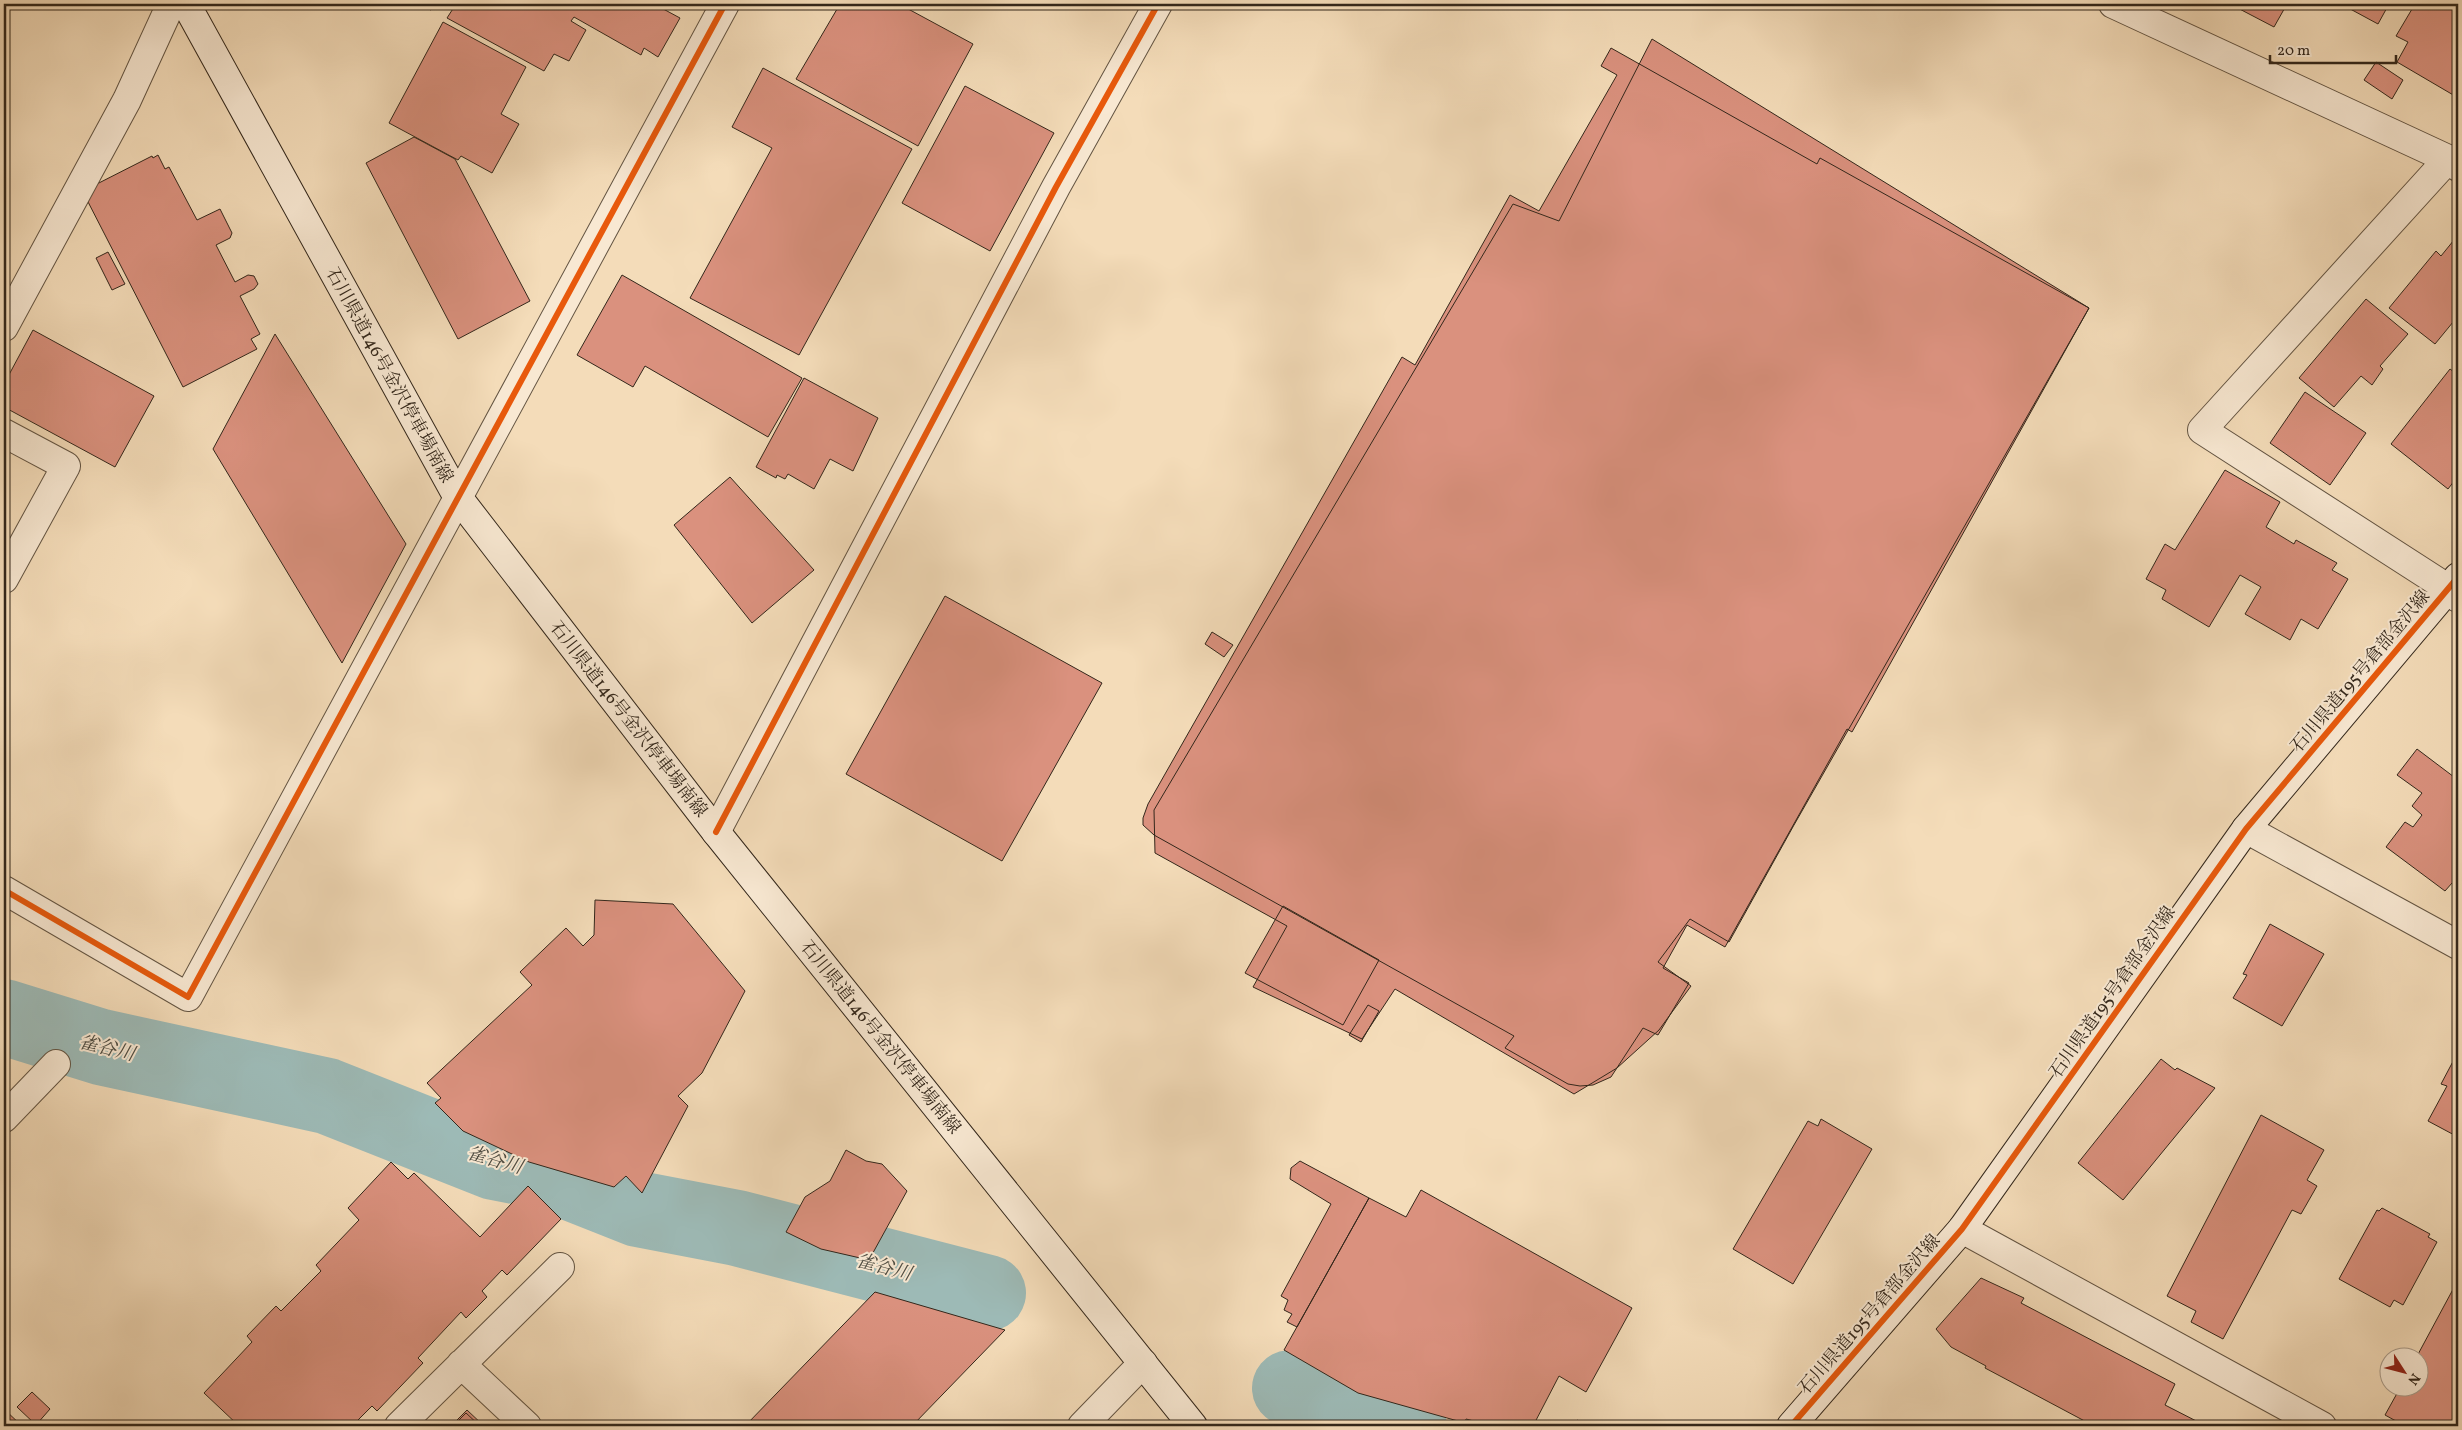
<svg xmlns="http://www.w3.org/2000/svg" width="2462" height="1430" viewBox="0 0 2462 1430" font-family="Vollkorn,'Noto Serif JP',serif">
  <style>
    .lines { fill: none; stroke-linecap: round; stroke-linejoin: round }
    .river { stroke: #9dbab6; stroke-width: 76 }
    .building { fill: #da917e; stroke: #33271b }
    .street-casing { stroke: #635442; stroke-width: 30 }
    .secondary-casing { stroke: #33271b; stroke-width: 30 }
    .street { stroke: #f8e8d2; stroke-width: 28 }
    .secondary { stroke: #f8e8d2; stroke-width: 28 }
    .cycleway-casing { stroke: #f8e8d2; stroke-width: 9 }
    .cycleway { stroke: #e8590c; stroke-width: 6 }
    .labels { text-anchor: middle; stroke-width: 4; stroke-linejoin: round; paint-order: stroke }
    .street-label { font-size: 18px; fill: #33271b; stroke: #f8e8d2 }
    .water-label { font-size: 19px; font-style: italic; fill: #4e4c42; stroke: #f8e8d2 }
  </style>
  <rect width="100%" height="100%" fill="#f4dcb9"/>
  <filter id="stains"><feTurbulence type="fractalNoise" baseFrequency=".004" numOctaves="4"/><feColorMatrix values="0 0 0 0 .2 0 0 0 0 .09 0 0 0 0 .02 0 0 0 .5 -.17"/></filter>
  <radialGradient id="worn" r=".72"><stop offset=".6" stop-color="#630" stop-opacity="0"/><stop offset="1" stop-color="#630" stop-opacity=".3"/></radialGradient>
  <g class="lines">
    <!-- river -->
    <path class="river" d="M 4,1017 L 101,1047 L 327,1096 L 494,1162 L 542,1171 L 638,1209 L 737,1228 L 988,1293
      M 1290,1388 L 1409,1426"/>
  </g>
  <!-- building -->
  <path class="building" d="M 418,4 L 434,4 L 431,10 Z
    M 456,4 L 654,4 L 680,18 L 658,57 L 644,48 L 641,55 L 574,17 L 571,21 L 586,30 L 569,61 L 554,54 L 544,71 L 447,18 Z
    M 840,4 L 899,4 L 973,44 L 918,146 L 796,79 Z
    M 2230,4 L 2287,4 L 2274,27 Z
    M 2341,4 L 2389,4 L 2378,24 Z
    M 2415,4 L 2458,4 L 2458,89 L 2455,96 L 2397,62 L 2408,42 L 2396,36 Z
    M 443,22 L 526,67 L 501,114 L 519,124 L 492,173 L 461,156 L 458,160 L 389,123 Z
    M 1652,39 L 2089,308 L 1794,825 L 1729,942 L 1690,919 L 1658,962 L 1691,986 L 1659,1030 L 1617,1068 L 1574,1094 L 1395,989 L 1362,1039 L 1253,987 L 1287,926 L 1155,853 L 1154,810 L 1513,204 L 1559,221 Z
    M 1611,48 L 1817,164 L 1820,158 L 2089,308 L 1852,732 L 1847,729 L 1725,947 L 1687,925 L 1663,968 L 1689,983 L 1658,1035 L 1643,1028 L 1611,1077 L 1593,1085 L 1580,1086 L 1568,1084 L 1505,1048 L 1514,1036 L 1154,835 L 1143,825 L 1143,818 L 1148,804 L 1402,357 L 1415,365 L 1510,195 L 1539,211 L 1617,75 L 1601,66 Z
    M 2376,62 L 2403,80 L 2392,99 L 2364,80 Z
    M 763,68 L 912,149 L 799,355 L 690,298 L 772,148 L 732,127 Z
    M 965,86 L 1054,133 L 990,251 L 902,203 Z
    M 414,137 L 455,159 L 530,301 L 458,339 L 366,163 Z
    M 158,155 L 165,169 L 169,167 L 197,220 L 220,209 L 232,233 L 230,238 L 216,245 L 235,282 L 248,275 L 254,276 L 258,284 L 254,289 L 240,296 L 260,334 L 251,339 L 257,349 L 183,387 L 85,196 L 89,188 L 152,156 L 153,158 Z
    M 2458,235 L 2458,316 L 2435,344 L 2389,308 L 2436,251 L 2441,256 Z
    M 108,252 L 125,284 L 112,290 L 96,258 Z
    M 622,275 L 802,378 L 768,437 L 645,366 L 633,387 L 577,355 Z
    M 2366,299 L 2408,334 L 2380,366 L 2383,369 L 2372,385 L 2361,376 L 2334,407 L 2299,378 Z
    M 33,330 L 154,396 L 115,467 L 4,407 L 4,384 Z
    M 275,334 L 406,544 L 342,663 L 213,449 Z
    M 2450,369 L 2458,375 L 2458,476 L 2448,489 L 2391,444 Z
    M 804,378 L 878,418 L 853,471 L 830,459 L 814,489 L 788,474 L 785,479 L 777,475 L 776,478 L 756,467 Z
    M 2305,392 L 2366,433 L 2330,485 L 2270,443 Z
    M 2225,470 L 2280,502 L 2266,527 L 2294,544 L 2296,540 L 2337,563 L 2332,570 L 2348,579 L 2318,629 L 2301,619 L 2290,640 L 2245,614 L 2261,587 L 2240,575 L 2209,627 L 2162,599 L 2166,590 L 2146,579 L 2165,544 L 2175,550 Z
    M 730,477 L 814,570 L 752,623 L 674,525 Z
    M 945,596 L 1102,683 L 1002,861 L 846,774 Z
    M 1212,632 L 1233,645 L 1224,657 L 1205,644 Z
    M 2417,749 L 2458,780 L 2458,888 L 2452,883 L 2445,891 L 2386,847 L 2405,822 L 2413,827 L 2422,815 L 2412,806 L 2422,793 L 2397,775 Z
    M 595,900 L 673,904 L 745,991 L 702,1073 L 678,1096 L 688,1106 L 642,1193 L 626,1176 L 614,1187 L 529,1162 L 463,1131 L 435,1103 L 441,1098 L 427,1083 L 532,985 L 520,972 L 566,928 L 583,946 L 594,935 Z
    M 1283,906 L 1379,960 L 1343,1025 L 1245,973 Z
    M 2270,924 L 2324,954 L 2282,1026 L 2233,998 L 2247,975 L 2243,974 Z
    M 1368,1005 L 1379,1011 L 1361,1042 L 1349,1035 Z
    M 2458,1052 L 2458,1137 L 2428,1121 L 2447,1086 L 2441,1084 Z
    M 2161,1059 L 2175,1070 L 2177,1068 L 2215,1088 L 2123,1200 L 2078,1163 Z
    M 2261,1115 L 2324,1150 L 2307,1180 L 2317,1186 L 2301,1214 L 2292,1210 L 2223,1339 L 2191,1322 L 2196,1311 L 2167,1296 Z
    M 1821,1119 L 1872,1149 L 1793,1284 L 1733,1249 L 1808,1121 L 1818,1126 Z
    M 846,1150 L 866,1161 L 882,1164 L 907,1191 L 869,1260 L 821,1249 L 786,1232 L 805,1197 L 830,1181 Z
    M 1300,1161 L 1369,1198 L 1297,1327 L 1287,1322 L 1292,1314 L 1284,1310 L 1288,1300 L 1281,1296 L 1331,1204 L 1290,1179 L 1291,1168 Z
    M 391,1162 L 408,1179 L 414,1173 L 480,1237 L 528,1186 L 561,1219 L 507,1275 L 502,1270 L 482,1291 L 487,1297 L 466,1318 L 461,1312 L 418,1358 L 423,1363 L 377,1411 L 372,1406 L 352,1426 L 239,1426 L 204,1393 L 252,1342 L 247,1336 L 276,1306 L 281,1311 L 321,1271 L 316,1265 L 359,1220 L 348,1208 Z
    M 1421,1190 L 1632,1308 L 1586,1392 L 1559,1376 L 1533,1426 L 1493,1426 L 1466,1419 L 1465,1423 L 1358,1393 L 1284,1350 L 1369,1198 L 1406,1217 Z
    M 2382,1208 L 2430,1234 L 2428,1237 L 2437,1242 L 2403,1305 L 2394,1300 L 2390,1307 L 2339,1279 L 2377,1210 L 2379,1211 Z
    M 1981,1278 L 2024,1298 L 2021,1303 L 2175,1384 L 2165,1405 L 2206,1426 L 2094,1426 L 1985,1368 L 1986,1366 L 1951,1347 L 1936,1329 Z
    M 2458,1280 L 2458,1412 L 2450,1426 L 2405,1426 L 2385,1415 L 2400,1388 L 2420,1388 L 2420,1358 L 2416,1358 Z
    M 875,1292 L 1005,1330 L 912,1426 L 745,1426 Z
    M 32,1392 L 50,1409 L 36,1425 L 17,1407 Z
    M 4,1409 L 22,1426 L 4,1426 Z
    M 467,1410 L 484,1426 L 451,1426 Z
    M 466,1413 L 480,1426 L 453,1426 Z
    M 1577,1420 L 1588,1426 L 1574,1426 Z"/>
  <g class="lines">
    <defs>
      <path id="street" d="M 2113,4 L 2448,159 L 2458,167
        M 2448,159 L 2202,430 L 2449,589 L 2458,598
        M 4,327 L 127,100 L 171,4
        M 4,433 L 66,466 L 4,579
        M 2246,829 L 2458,945
        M 716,832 L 1056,187 L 1158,4
        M 4,890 L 188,997 L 725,4
        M 4,1118 L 56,1064
        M 1962,1229 L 2322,1426
        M 461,1364 L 527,1426
        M 399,1426 L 560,1267
        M 1082,1426 L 1143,1363"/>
      <path id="secondary" d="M 186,4 L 457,496 L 716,832 L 1193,1426
        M 1791,1426 L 1962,1229 L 2246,829 L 2458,577"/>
    </defs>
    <!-- street casing -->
    <use href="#street" class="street-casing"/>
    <!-- secondary casing -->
    <use href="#secondary" class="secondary-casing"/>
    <!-- street -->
    <use href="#street" class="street"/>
    <!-- secondary -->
    <use href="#secondary" class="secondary"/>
    <defs>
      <path id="cycleway" d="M 716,832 L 1056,187 L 1158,4
        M 4,890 L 188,997 L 725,4
        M 1791,1426 L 1962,1229 L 2246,829 L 2458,577"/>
    </defs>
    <!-- cycleway casing -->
    <use href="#cycleway" class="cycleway-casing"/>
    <!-- cycleway -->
    <use href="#cycleway" class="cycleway"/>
  </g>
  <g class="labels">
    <!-- street labels -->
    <g class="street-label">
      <text transform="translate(390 375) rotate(61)" y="6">石川県道146号金沢停車場南線</text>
      <text transform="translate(2360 671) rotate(-50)" y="6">石川県道195号倉部金沢線</text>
      <text transform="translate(629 719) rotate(52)" y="6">石川県道146号金沢停車場南線</text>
      <text transform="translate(2112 992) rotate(-55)" y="6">石川県道195号倉部金沢線</text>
      <text transform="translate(881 1037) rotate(51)" y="6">石川県道146号金沢停車場南線</text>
      <text transform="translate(1869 1314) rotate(-49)" y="6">石川県道195号倉部金沢線</text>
    </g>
    <!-- water labels -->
    <g class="water-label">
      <text transform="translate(107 1047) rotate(14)" y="7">雀谷川</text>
      <text transform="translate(495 1159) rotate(16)" y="7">雀谷川</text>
      <text transform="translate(884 1266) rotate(15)" y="7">雀谷川</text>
    </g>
  </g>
  <!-- margin -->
  <rect width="2462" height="1430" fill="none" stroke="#f4dcb9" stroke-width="20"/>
  <rect x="5" y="5" width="2452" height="1420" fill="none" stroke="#33271b" stroke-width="2.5"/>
  <rect x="10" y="10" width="2442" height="1410" fill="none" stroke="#33271b"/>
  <!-- north arrow -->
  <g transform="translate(2404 1372) rotate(126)"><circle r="24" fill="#f8e8d2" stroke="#a99b89"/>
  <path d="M0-4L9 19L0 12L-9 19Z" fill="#8f2418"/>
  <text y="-8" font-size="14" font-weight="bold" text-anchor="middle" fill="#33271b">N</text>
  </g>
  <!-- scale -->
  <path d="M2270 55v8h126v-8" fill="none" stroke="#33271b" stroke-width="2.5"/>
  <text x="2277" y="55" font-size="15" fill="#33271b" stroke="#f8e8d2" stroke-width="4" paint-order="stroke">20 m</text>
  <rect width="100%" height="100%" filter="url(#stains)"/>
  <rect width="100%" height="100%" fill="url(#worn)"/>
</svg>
